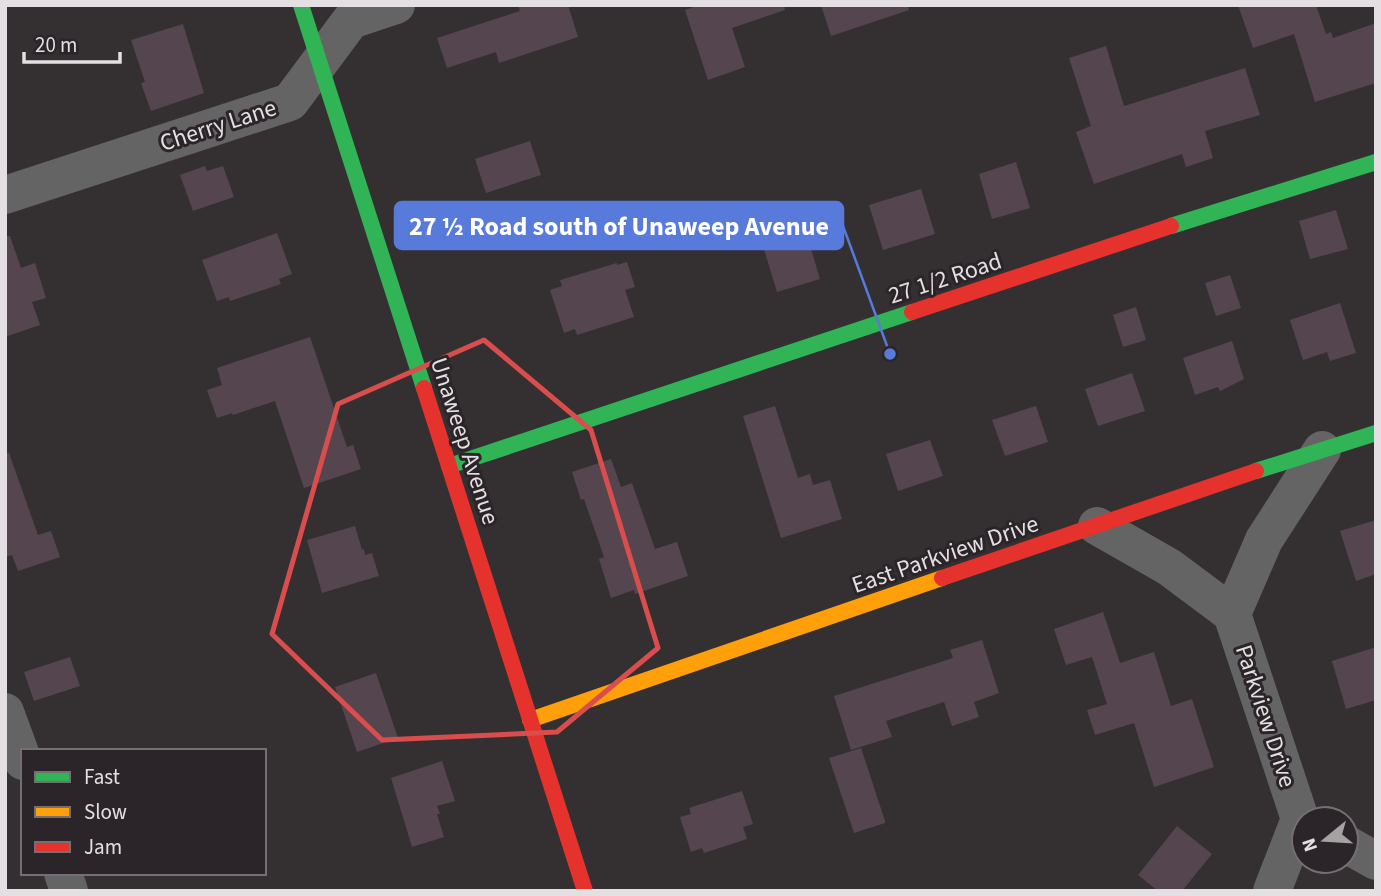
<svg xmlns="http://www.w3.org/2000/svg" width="1381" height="896" viewBox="0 0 1381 896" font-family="'Source Sans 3',sans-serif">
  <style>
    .building { fill: #54454f }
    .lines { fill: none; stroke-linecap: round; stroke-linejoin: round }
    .street { stroke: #656464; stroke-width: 38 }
    .fast { stroke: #30b455; stroke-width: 16 }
    .slow { stroke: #ff9f0a; stroke-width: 16 }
    .jam { stroke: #e5322d; stroke-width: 16 }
    .marked { fill: none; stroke: #d94d4d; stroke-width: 5; stroke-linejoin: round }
    .labels { text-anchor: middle; stroke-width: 6; stroke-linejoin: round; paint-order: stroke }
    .street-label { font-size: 24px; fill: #e3dfe2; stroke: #2b2529 }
    .leader { fill: none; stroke: #587adb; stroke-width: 2.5 }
    .callout-dot { fill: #587adb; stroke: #2b2529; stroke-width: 2.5 }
    .callout { fill: #587adb; stroke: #587adb; stroke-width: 2.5 }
    .callout-label { font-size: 26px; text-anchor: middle; font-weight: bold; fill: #fff }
  </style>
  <rect width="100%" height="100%" fill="#343032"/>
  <!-- building -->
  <path class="building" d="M 518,5 L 568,5 L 578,37 L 499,63 L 496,52 L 447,68 L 437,38 L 520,11 Z
    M 699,5 L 784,5 L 785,10 L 732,28 L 745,67 L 708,80 L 685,10 Z
    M 821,5 L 908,5 L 909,10 L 831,36 Z
    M 1238,5 L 1316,5 L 1326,34 L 1331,32 L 1333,38 L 1376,23 L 1376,83 L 1315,102 L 1294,34 L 1253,48 Z
    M 183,24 L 204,93 L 151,111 L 141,83 L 145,82 L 131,40 Z
    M 1106,46 L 1124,106 L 1245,68 L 1260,115 L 1205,131 L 1213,158 L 1186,167 L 1182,154 L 1094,184 L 1076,132 L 1091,126 L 1069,58 Z
    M 530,141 L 541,175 L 486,193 L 475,159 Z
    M 1016,162 L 1030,208 L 992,219 L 979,174 Z
    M 205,166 L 207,171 L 223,166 L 234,197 L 193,211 L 180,175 Z
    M 921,189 L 935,234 L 883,250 L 869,205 Z
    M 1336,210 L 1348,249 L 1310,259 L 1299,221 Z
    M 806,232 L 820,279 L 777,292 L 763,246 Z
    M 277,233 L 292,274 L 279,279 L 281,284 L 230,301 L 229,297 L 217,301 L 202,260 Z
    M 5,236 L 10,236 L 21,268 L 35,263 L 46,298 L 32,302 L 40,325 L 5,337 Z
    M 627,262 L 635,287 L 625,290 L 634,317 L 577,335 L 575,329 L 564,333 L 550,290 L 562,286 L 560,280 L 617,263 L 617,265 Z
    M 1230,275 L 1241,308 L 1216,316 L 1205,283 Z
    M 1340,303 L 1356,353 L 1330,361 L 1327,352 L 1303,360 L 1290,320 Z
    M 1136,307 L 1146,340 L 1123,347 L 1113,315 Z
    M 310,337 L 347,447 L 353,445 L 361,469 L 304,488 L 275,401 L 233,415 L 232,413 L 217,418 L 207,390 L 222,385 L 217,368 Z
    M 1232,341 L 1244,379 L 1220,391 L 1218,387 L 1195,395 L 1183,358 Z
    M 1132,373 L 1145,411 L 1098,426 L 1085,389 Z
    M 775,406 L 798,478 L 810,474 L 813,485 L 830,480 L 842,519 L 781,538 L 743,416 Z
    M 1036,406 L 1048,442 L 1005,456 L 992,420 Z
    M 930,440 L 943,476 L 898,491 L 886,454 Z
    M 5,453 L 9,453 L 38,535 L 51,531 L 60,557 L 18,571 L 12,555 L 5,557 Z
    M 611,459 L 621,487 L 632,483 L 655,549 L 677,542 L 688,576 L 635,594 L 634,590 L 611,598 L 599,559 L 604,557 L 584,499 L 581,500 L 572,472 Z
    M 1376,520 L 1376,574 L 1356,581 L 1340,531 Z
    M 355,526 L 362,550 L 364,549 L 365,555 L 372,553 L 379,576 L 322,593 L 307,540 Z
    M 1103,612 L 1120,663 L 1154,652 L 1171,706 L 1192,699 L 1214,767 L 1154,787 L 1134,723 L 1095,735 L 1087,710 L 1107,704 L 1092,657 L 1066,665 L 1054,629 Z
    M 982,640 L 999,693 L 974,702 L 979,717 L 952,726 L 944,702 L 886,721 L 892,737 L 851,750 L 834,696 L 953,658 L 950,650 Z
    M 1376,647 L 1376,700 L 1346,709 L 1332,661 Z
    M 70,657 L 80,686 L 34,701 L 24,672 Z
    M 376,673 L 398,738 L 357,752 L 335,687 Z
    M 861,748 L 885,821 L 885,823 L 854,833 L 829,758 Z
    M 442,761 L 455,801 L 437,806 L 440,814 L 437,814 L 444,837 L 412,847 L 391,778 Z
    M 742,791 L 753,824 L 743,827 L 747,839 L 704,853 L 702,848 L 691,852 L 680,817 L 691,814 L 689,808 Z
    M 1177,826 L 1212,854 L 1182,891 L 1158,891 L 1138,875 Z"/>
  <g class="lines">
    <!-- street -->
    <path class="street" d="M 5,195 L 290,102 L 351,20 L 396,5
      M 1097,526 L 1169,567 L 1232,614 L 1300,819 L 1272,891
      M 1232,614 L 1264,540 L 1322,450
      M 5,712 L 23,761
      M 1346,844 L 1376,861
      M 63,873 L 69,891"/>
    <!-- fast -->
    <path class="fast" d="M 301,5 L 424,388
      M 1171,226 L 1376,162
      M 449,466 L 912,312
      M 1256,471 L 1376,433"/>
    <!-- slow -->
    <path class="slow" d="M 530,720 L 942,578"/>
    <!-- jam -->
    <path class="jam" d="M 912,312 L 1171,226
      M 424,388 L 585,891
      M 942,578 L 1256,471"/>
  </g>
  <!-- marked area -->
  <path class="marked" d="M 484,340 L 591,430 L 658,648 L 557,732 L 382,740 L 272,634 L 338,404 Z"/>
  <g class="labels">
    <!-- street labels -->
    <g class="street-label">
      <text transform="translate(218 125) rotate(-18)" y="8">Cherry Lane</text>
      <text transform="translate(945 278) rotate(-18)" y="8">27 1/2 Road</text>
      <text transform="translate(465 441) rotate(72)" y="8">Unaweep Avenue</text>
      <text transform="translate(945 554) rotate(-19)" y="8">East Parkview Drive</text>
      <text transform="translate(1266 716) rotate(72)" y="8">Parkview Drive</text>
    </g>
  </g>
  <!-- callouts -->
  <path class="leader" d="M890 354L843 226"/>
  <circle class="callout-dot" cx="890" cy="354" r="7"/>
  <rect class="callout" x="395" y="202" width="448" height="47" rx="7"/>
  <g class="callout-label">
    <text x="619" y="235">27 ½ Road south of Unaweep Avenue</text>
  </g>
  <!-- border -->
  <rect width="1381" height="896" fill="none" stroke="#e3dfe2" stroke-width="14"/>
  <!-- legend -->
  <rect x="21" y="749" width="245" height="126" fill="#2b2529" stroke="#756f73" stroke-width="2"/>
  <rect x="35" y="772" width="35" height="10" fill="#30b455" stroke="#756f73" stroke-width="2"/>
  <text x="84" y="784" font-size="21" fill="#e3dfe2">Fast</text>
  <rect x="35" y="807" width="35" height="10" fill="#ff9f0a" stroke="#756f73" stroke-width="2"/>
  <text x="84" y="819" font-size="21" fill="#e3dfe2">Slow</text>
  <rect x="35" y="842" width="35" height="10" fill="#e5322d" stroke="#756f73" stroke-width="2"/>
  <text x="84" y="854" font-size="21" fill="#e3dfe2">Jam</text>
  <!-- north arrow -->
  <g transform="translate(1325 840) rotate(252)"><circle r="33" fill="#2b2529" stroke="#756f73" stroke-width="2"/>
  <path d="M0-5L12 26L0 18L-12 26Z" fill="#a6a2a4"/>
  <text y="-10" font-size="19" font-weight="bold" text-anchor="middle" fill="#e3dfe2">N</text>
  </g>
  <!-- scale -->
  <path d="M24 52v10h96v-10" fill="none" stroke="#e3dfe2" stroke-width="3.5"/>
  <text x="35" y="52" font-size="21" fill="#e3dfe2" stroke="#2b2529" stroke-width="5" paint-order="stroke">20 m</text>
</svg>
